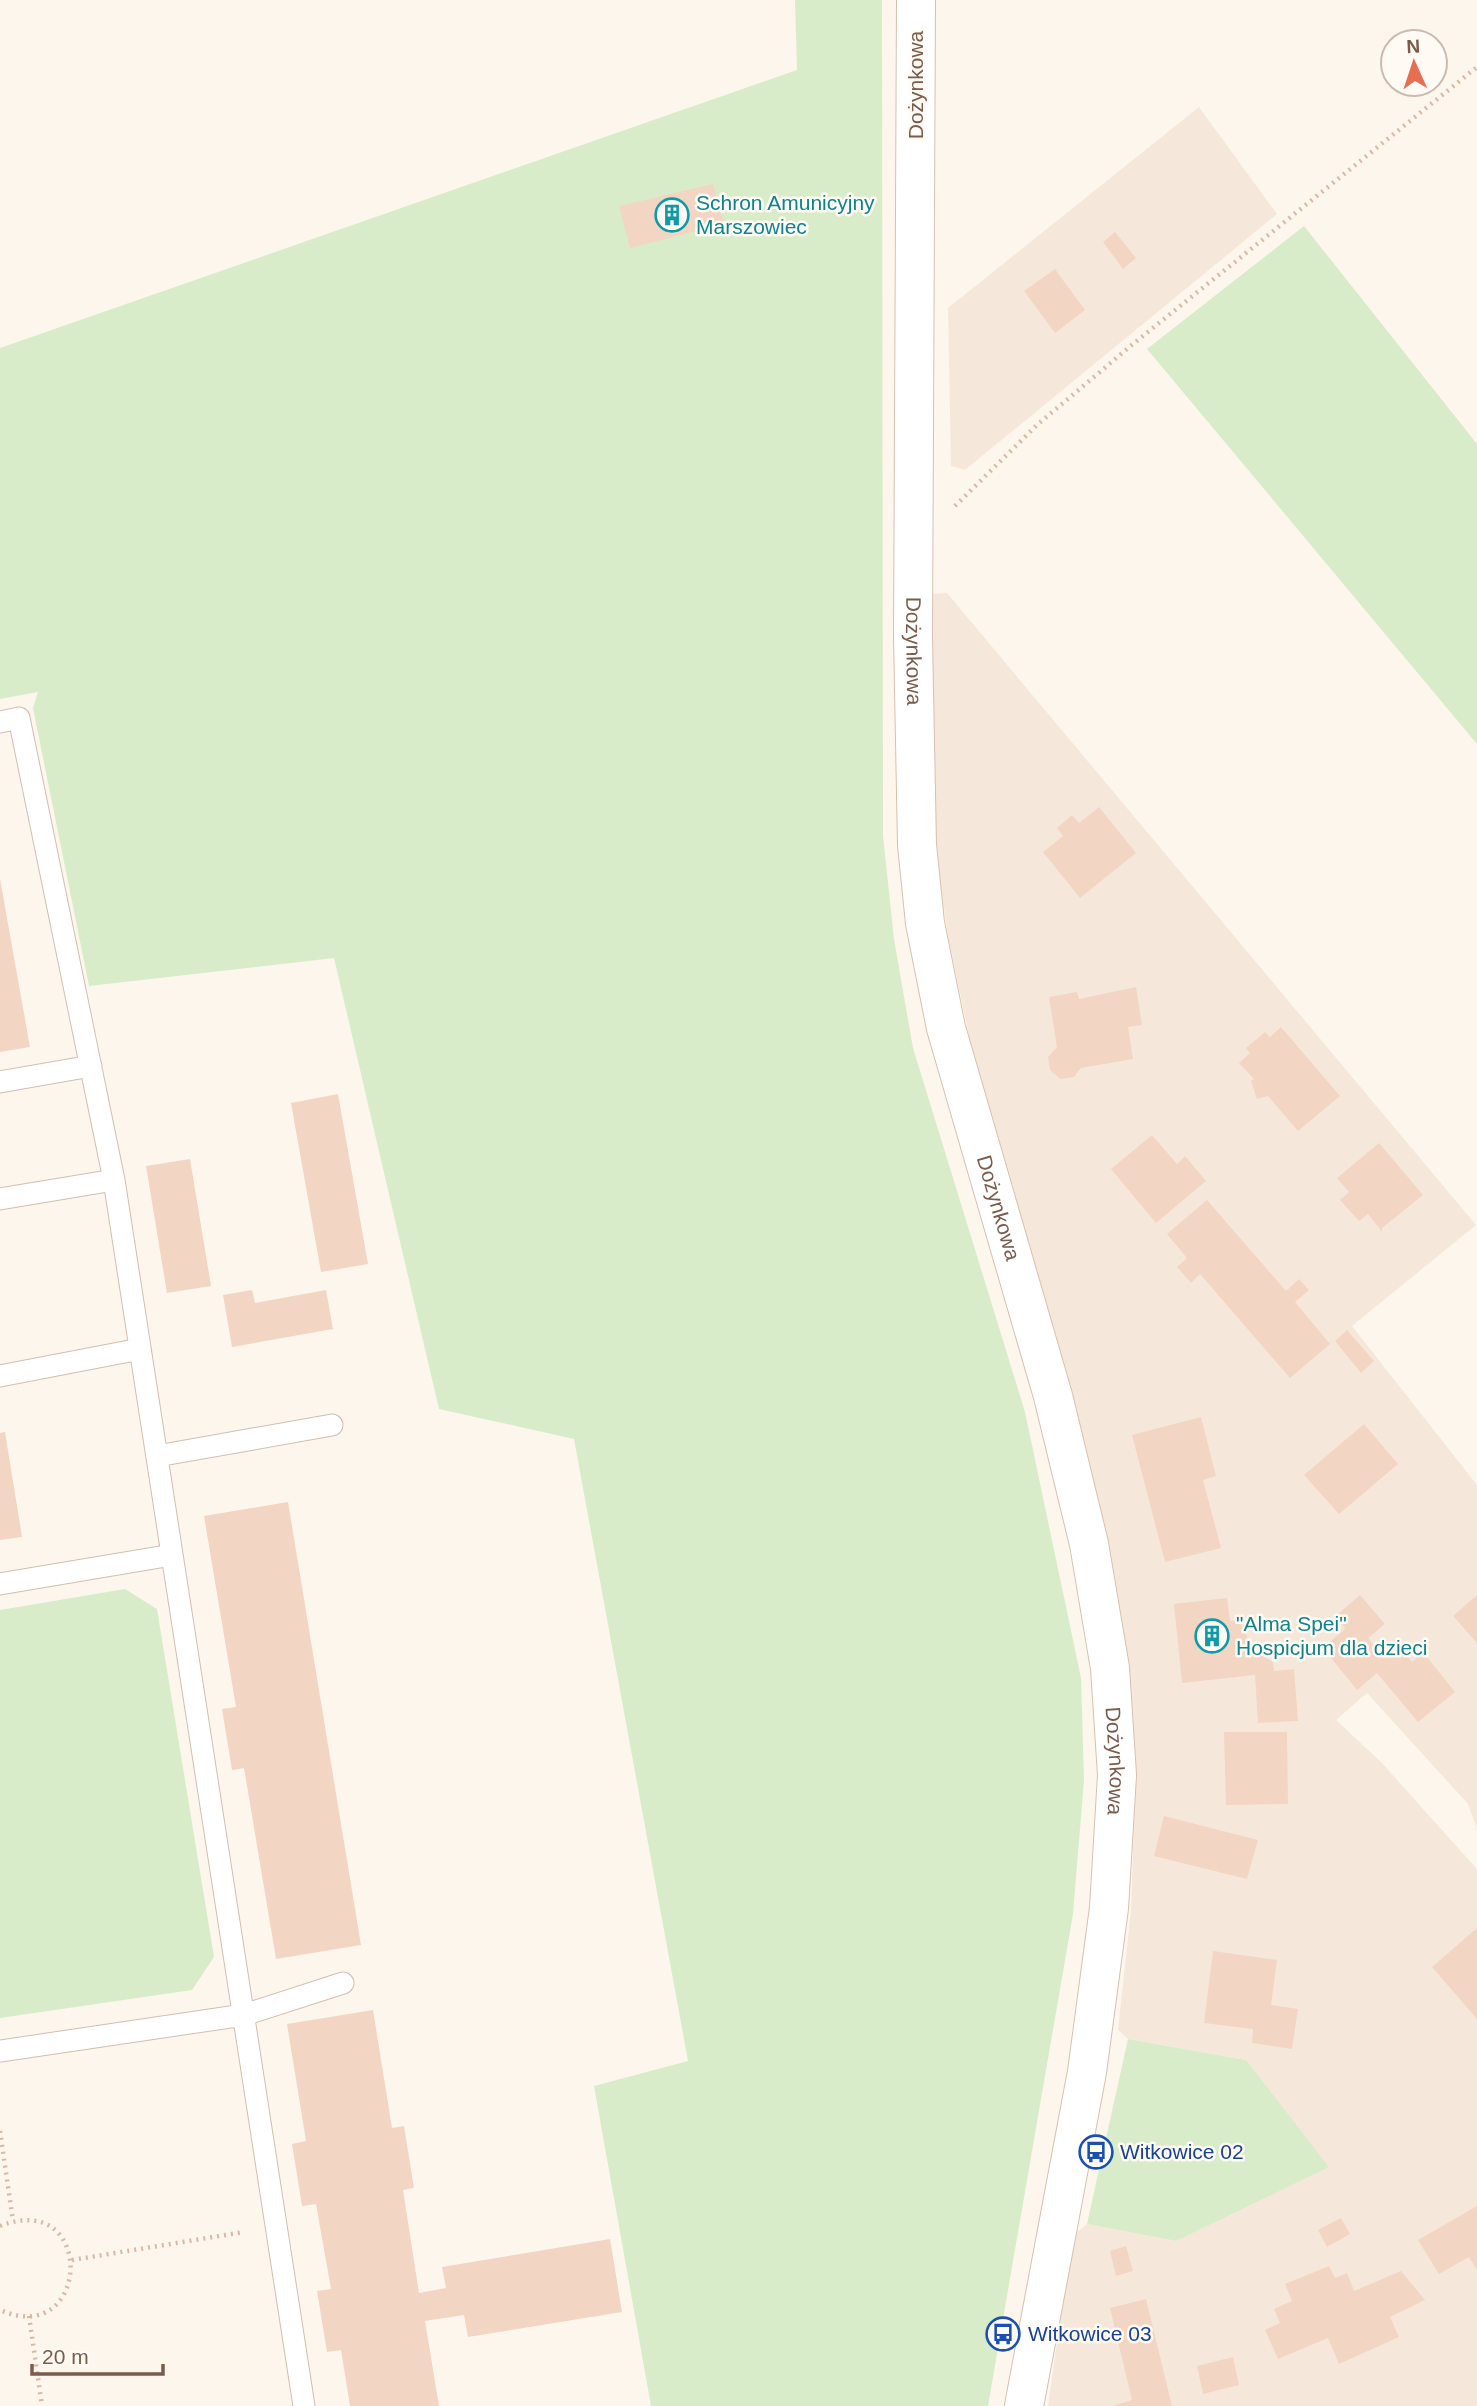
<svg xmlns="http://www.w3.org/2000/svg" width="1477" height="2406" viewBox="0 0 1477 2406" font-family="Helvetica,sans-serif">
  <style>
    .residential { fill: #f5e8da }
    .green { fill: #d8ecc9 }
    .building { fill: #f3d5c3 }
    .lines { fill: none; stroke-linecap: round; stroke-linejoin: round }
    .lane-casing { stroke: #d1beb0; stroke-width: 23 }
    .secondary-casing { stroke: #d6c0b0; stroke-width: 40 }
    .path { stroke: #d9b8a5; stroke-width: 4.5; stroke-dasharray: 2 5; stroke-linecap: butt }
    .lane { stroke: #fff; stroke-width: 21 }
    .secondary { stroke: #fff; stroke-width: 38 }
    .labels { text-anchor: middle; stroke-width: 5; stroke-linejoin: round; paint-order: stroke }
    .street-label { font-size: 21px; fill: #7a5c4d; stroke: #fffaf3 }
    .culture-label { font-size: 21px; fill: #0d838f; stroke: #fffaf3; text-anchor: start }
    .transit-label { font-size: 21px; fill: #164399; stroke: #fffaf3; text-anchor: start }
  </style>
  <rect width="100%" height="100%" fill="#fdf6ec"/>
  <!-- residential -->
  <path class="residential" d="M 1199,107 L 1277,214 L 965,470 L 951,466 L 948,308 Z
    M 947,593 L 1476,1225 L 1352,1326 L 1477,1485 L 1477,1829 L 1468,1804 L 1367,1693 L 1336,1720 L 1381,1762 L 1477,1869 L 1477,2406 L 1048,2406 L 1072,2236 L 1087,2224 L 1176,2241 L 1246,2060 L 1128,2039 L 1118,2030 L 1131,1910 L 1136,1769 L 1119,1602 L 1076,1408 L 972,1050 L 948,935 L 933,835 L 931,594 Z"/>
  <!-- green -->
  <path class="green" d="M 795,0 L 882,0 L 883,836 L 894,939 L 913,1048 L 1025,1412 L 1081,1678 L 1084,1780 L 1073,1914 L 988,2406 L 651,2406 L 594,2086 L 688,2061 L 574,1439 L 439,1409 L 334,958 L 89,986 L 33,708 L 38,692 L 0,699 L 0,348 L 797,70 Z
    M 1304,226 L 1477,444 L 1477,744 L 1147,349 Z
    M 125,1589 L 157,1609 L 214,1957 L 192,1990 L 0,2018 L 0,1610 Z
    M 1128,2039 L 1246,2060 L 1329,2167 L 1176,2241 L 1087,2224 Z"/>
  <!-- building -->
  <path class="building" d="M 713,184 L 724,224 L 630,248 L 619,206 Z
    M 1115,232 L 1136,258 L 1123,269 L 1103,242 Z
    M 1055,269 L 1085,310 L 1055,333 L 1024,291 Z
    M 1099,807 L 1136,853 L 1080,898 L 1043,852 L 1063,836 L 1057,828 L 1072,815 L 1079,823 Z
    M 0,879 L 30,1047 L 0,1052 Z
    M 1136,987 L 1142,1025 L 1128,1027 L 1133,1059 L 1081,1068 L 1074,1077 L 1060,1079 L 1050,1070 L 1048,1057 L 1057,1047 L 1049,997 L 1077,992 L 1079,999 Z
    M 1281,1027 L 1340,1096 L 1298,1131 L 1268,1096 L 1257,1099 L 1251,1081 L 1254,1079 L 1239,1063 L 1250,1053 L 1246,1048 L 1265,1032 L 1270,1037 Z
    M 338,1094 L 368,1264 L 321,1272 L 291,1103 Z
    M 1152,1135 L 1177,1164 L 1185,1156 L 1206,1181 L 1156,1223 L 1111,1169 Z
    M 1379,1143 L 1423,1195 L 1382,1228 L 1382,1232 L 1368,1214 L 1359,1221 L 1340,1200 L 1349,1192 L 1337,1178 Z
    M 190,1159 L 211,1286 L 167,1293 L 146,1166 Z
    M 1207,1200 L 1286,1291 L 1299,1279 L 1309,1290 L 1295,1302 L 1330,1344 L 1290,1378 L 1200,1274 L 1191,1283 L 1177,1267 L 1187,1258 L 1167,1234 Z
    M 252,1290 L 255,1303 L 326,1290 L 333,1329 L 232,1347 L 223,1295 Z
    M 1347,1330 L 1374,1361 L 1361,1373 L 1335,1341 Z
    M 1201,1417 L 1216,1476 L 1203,1480 L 1221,1548 L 1165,1562 L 1132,1435 Z
    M 1364,1424 L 1398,1464 L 1339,1514 L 1304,1475 Z
    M 5,1432 L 22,1537 L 0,1540 L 0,1433 Z
    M 288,1502 L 361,1945 L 276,1959 L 244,1768 L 232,1770 L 222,1709 L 236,1707 L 204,1516 Z
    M 1360,1595 L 1385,1624 L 1368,1638 L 1382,1655 L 1396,1642 L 1412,1662 L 1423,1652 L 1455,1692 L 1418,1722 L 1377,1673 L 1357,1690 L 1323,1648 L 1345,1629 L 1338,1614 Z
    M 1477,1595 L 1477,1643 L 1453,1616 Z
    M 1227,1598 L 1230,1621 L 1239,1620 L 1253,1650 L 1273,1662 L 1274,1671 L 1294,1669 L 1298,1721 L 1258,1723 L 1255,1675 L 1182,1683 L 1174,1604 Z
    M 1224,1732 L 1287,1732 L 1288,1804 L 1226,1805 Z
    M 1164,1816 L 1258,1840 L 1247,1879 L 1154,1856 Z
    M 1477,1928 L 1477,2019 L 1432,1967 Z
    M 1213,1951 L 1277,1960 L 1271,2005 L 1298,2009 L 1292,2049 L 1252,2043 L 1253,2029 L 1204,2023 Z
    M 373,2010 L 392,2128 L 404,2126 L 414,2188 L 403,2190 L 419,2293 L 446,2288 L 442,2267 L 610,2239 L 622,2312 L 468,2337 L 464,2315 L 425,2321 L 439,2406 L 350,2406 L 341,2350 L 327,2352 L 317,2291 L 331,2289 L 316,2204 L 302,2206 L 292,2144 L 306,2141 L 287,2024 Z
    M 1477,2206 L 1477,2270 L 1469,2257 L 1439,2274 L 1418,2240 Z
    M 1341,2218 L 1350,2234 L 1327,2247 L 1318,2230 Z
    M 1126,2246 L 1133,2271 L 1116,2276 L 1110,2251 Z
    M 1329,2266 L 1335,2278 L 1347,2273 L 1354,2291 L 1401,2271 L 1425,2300 L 1390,2317 L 1399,2337 L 1339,2364 L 1328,2338 L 1278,2359 L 1265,2330 L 1280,2323 L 1274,2309 L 1292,2301 L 1285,2284 Z
    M 1146,2299 L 1172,2406 L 1112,2406 L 1132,2400 L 1110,2308 Z
    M 1233,2357 L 1239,2385 L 1203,2394 L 1197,2366 Z"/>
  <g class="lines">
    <defs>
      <path id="lane" d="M 0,722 L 19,718 L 114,1180 L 304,2406
        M 0,1082 L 91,1066
        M 0,1199 L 114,1180
        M 0,1376 L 140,1349
        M 157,1456 L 332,1425
        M 0,1584 L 172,1555
        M 0,2051 L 244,2015 L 343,1983"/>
      <g id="secondary">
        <path id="s1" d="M 916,0 L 913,637 L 917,845 L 925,923 L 946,1028 L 1053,1396 L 1089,1544 L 1110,1668 L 1117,1775 L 1109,1908 L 1087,2072 L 1024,2406"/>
      </g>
    </defs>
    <!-- lane casing -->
    <use href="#lane" class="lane-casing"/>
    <!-- secondary casing -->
    <use href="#secondary" class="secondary-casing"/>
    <!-- path -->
    <path class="path" d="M 955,506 L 1037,425 L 1133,344 L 1477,67
      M 0,2131 L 13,2221
      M 0,2226 C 97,2188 91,2350 0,2310
      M 72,2260 L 244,2232
      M 29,2316 L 42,2406"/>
    <!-- lane -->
    <use href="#lane" class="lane"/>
    <!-- secondary -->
    <use href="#secondary" class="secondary"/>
  </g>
  <!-- icons -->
  <defs>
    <symbol id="building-ring" viewBox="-11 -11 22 22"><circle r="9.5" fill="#fffaf3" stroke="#0f9aa8" stroke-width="1.5"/><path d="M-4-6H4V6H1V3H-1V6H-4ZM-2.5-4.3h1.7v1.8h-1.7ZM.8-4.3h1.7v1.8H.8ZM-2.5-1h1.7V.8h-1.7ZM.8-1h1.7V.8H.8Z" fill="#0f9aa8"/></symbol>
    <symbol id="bus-ring" viewBox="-11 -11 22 22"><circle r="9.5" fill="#fffaf3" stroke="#1a4fb4" stroke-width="1.5"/><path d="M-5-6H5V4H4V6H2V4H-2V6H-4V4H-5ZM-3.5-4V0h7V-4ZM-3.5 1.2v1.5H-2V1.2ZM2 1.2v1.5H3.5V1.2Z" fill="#1a4fb4"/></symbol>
  </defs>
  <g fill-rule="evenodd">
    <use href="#building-ring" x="653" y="196" width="38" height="38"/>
    <use href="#building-ring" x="1193" y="1617" width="38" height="38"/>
    <use href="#bus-ring" x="1077" y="2133" width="38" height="38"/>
    <use href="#bus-ring" x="984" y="2315" width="38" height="38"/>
  </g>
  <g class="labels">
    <!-- street labels -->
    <g class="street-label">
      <text transform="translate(916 85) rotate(-90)" y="7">Dożynkowa</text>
      <text dy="7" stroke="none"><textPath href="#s1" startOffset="651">Dożynkowa</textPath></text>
      <text dy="7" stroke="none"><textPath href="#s1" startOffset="1218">Dożynkowa</textPath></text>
      <text dy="7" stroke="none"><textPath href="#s1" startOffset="1785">Dożynkowa</textPath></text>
    </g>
    <!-- culture labels -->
    <g class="culture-label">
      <text x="696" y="210">Schron Amunicyjny<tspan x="696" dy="24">Marszowiec</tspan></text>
      <text x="1236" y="1631">"Alma Spei"<tspan x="1236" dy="24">Hospicjum dla dzieci</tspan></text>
    </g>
    <!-- transit labels -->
    <g class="transit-label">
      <text x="1120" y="2159">Witkowice 02</text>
      <text x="1028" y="2341">Witkowice 03</text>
    </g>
  </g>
  <!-- north arrow -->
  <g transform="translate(1414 63) rotate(357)"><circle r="33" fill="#fffaf3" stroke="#cabbb1" stroke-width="2"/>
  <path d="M0-5L12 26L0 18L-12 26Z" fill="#e76f51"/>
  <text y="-10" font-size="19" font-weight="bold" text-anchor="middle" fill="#7a5c4d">N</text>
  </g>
  <!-- scale -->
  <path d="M32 2364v10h131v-10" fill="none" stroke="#7a5c4d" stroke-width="3.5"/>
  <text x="42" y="2364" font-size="21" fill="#7a5c4d" stroke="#fffaf3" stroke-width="5" paint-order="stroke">20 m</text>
</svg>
